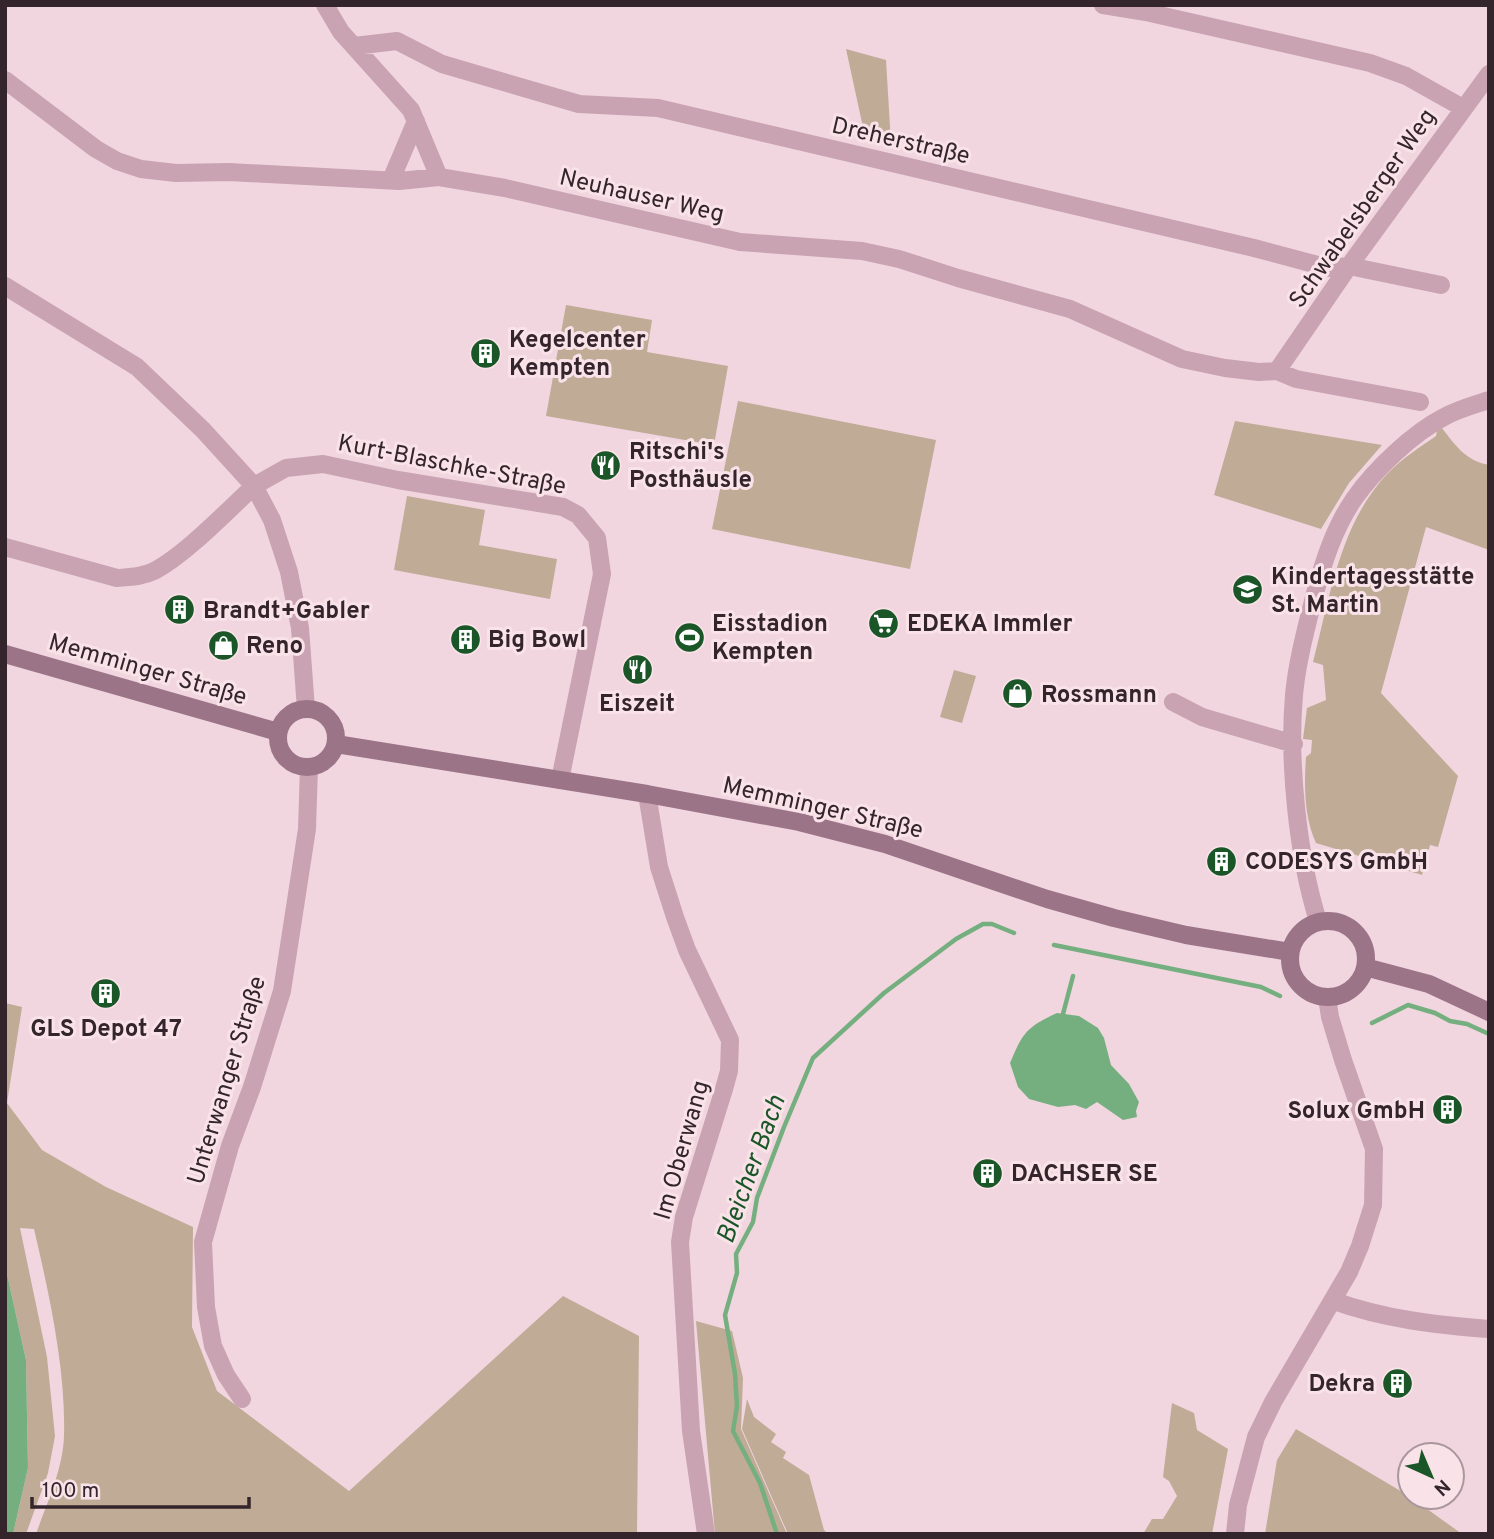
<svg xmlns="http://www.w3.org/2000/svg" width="1494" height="1539" viewBox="0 0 1494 1539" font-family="Overpass,sans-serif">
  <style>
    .green { fill: #c0ab97 }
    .water { fill: #75af80 }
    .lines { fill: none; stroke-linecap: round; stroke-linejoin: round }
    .stream { stroke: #75af80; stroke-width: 4.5 }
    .minor { stroke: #c9a3b2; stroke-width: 18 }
    .tertiary { stroke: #c9a3b2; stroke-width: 18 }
    .secondary { stroke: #9c7488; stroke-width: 18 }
    .labels { text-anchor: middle; stroke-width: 6; stroke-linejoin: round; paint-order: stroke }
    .street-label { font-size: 24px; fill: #34252d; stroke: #f9e3e9 }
    .poi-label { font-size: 24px; font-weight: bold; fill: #34252d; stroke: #f9e3e9; text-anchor: start }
    .water-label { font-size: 26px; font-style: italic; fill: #1a5627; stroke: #f9e3e9 }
  </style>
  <rect width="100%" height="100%" fill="#f1d6df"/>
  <!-- green -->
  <path class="green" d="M 846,49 L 886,60 L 891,143 L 866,141 Z
    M 566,305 L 652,320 L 647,352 L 728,366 L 714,445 L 546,416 Z
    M 738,401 L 936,440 L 910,569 L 712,529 Z
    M 1235,421 L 1382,445 L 1349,483 L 1321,529 L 1214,495 Z
    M 1442,428 C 1455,445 1466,461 1489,465 L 1489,550 L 1426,527 L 1381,693 L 1458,776 L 1438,847 L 1430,845 L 1422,875 L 1316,843 C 1304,817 1304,785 1306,757 L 1311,753 L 1312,740 L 1303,739 L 1307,708 L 1326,700 L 1323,665 L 1313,662 C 1330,597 1340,522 1389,472 C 1403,458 1420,447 1436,436 L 1437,431 Z
    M 407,496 L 485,510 L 479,545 L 557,559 L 550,599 L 394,570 Z
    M 954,670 L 976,676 L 962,723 L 940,717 Z
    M 5,1003 L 22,1007 L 7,1103 L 42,1150 L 106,1187 L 193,1227 L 192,1327 L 217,1391 L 349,1491 L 563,1296 L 639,1336 L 637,1534 L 36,1534 C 47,1503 63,1469 64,1436 C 66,1370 49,1293 34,1229 L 20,1228 L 47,1357 L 55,1436 L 48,1473 L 26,1534 L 13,1534 L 28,1468 L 26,1360 L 5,1265 Z
    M 696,1321 L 732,1331 L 743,1378 L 741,1429 L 787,1534 L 715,1534 Z
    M 747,1399 L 754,1417 L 776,1434 L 771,1442 L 786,1452 L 783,1458 L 809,1475 L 824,1530 L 828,1534 L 788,1534 L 742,1429 Z
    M 1172,1403 L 1194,1413 L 1197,1430 L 1228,1449 L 1212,1534 L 1143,1534 L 1152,1519 L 1163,1519 L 1177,1496 L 1169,1481 L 1163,1477 Z
    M 1296,1429 L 1409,1496 L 1462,1534 L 1265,1534 L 1277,1460 Z"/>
  <!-- water -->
  <path class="water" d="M 1057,1013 L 1079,1016 L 1098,1028 L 1104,1038 L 1111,1065 L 1129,1084 L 1139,1102 L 1136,1111 L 1137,1117 L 1123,1120 L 1097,1102 L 1086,1109 L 1075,1105 L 1058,1107 L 1029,1099 L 1018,1087 L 1010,1063 C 1023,1032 1027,1027 1057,1013 Z
    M 5,1265 L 26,1360 L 28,1468 L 13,1534 L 5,1534 Z"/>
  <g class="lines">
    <!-- stream -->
    <path class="stream" d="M 1054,945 L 1261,987 L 1280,996
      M 1063,1014 L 1073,976
      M 1372,1023 L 1408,1005 L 1435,1013 L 1450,1021 L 1467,1024 L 1489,1034
      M 777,1534 L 760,1483 L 733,1431 L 737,1406 L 735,1374 L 725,1315 L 737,1273 L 736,1254 L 753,1222 L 757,1198 L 784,1127 L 813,1058 L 884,993 L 956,939 L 983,924 L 992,924 L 1014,933"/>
    <!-- minor -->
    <path class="minor" d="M 325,5 L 341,32 L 411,110 L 439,177
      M 1103,5 L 1146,12 L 1370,63 L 1406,76 L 1463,108
      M 354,46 L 397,41 L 442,64 L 579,104 L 658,108 L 1254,248 L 1329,268 L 1349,266 L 1441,285
      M 5,80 L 96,149 L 117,161 L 141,169 L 176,173 L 229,172 L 399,181 L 439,177 L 505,188 L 740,242 L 862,251 L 899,259 L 958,278 L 1070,309 L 1182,359 L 1225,368 L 1259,372 L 1277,371 L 1296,379 L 1420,402
      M 391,180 L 416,121
      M 5,286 L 137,367 L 203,430 L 254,486 L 272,520 L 289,572 L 300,628 L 306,709
      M 1277,371 L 1349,266 L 1489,74
      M 5,547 L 117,578 C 130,577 142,577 154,571 C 185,555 227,511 254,486 L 286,468 L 323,464 L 398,480 L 563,507 L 578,515 L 597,538 L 602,574 L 560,780
      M 1173,702 L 1202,717 L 1294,744
      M 647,794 L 659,867 L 675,917 L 687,950 L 730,1040 L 729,1071 L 724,1089 L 684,1217 L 680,1242 L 691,1431 L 706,1534
      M 1318,921 C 1298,857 1288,763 1294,695 C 1297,662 1306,629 1314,597 C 1323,563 1334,528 1354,499 C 1374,470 1413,433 1444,417 C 1458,409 1474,405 1489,400
      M 1334,1301 C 1384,1319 1436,1325 1489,1329
      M 242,1399 L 226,1375 L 213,1346 L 206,1307 L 203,1242 L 230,1146 L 252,1087 L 282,991 L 307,829 L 309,767"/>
    <!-- tertiary -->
    <path class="tertiary" d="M 1235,1534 L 1238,1505 L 1256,1437 L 1273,1402 L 1349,1272 L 1360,1246 L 1373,1205 L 1374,1149 L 1343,1060 L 1330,1017 L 1327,997"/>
    <!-- secondary -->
    <path class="secondary" d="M 5,654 L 278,732
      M278 738a29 29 0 1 1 58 0a29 29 0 1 1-58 0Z
      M 336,744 L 647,794 L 799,822 L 885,844 L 1047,899 L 1114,918 L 1186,935 L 1290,952
      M1290 959a38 38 0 1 1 76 0a38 38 0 1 1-76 0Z
      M 1365,967 L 1429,984 L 1489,1012"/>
  </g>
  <!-- icons -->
  <defs>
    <symbol id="building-disc" viewBox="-11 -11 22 22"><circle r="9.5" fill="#1a5627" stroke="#f9e3e9"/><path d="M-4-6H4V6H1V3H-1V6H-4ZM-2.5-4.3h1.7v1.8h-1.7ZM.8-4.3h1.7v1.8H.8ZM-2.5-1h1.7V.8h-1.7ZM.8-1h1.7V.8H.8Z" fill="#fff"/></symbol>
    <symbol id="restaurant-disc" viewBox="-11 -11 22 22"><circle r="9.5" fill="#1a5627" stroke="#f9e3e9"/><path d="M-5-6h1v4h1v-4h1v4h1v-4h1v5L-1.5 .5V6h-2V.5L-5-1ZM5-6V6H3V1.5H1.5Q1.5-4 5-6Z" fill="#fff"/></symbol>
    <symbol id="school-disc" viewBox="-11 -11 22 22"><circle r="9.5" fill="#1a5627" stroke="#f9e3e9"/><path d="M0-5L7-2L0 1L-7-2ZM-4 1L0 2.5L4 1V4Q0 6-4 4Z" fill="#fff"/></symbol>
    <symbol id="supermarket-disc" viewBox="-11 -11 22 22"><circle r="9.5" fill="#1a5627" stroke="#f9e3e9"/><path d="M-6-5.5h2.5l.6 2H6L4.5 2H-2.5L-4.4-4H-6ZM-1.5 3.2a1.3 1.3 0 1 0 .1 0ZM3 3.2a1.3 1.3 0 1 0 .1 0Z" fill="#fff"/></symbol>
    <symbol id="stadium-disc" viewBox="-11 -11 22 22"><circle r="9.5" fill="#1a5627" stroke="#f9e3e9"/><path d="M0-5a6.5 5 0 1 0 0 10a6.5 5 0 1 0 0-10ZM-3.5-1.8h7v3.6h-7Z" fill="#fff"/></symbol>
    <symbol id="shop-disc" viewBox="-11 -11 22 22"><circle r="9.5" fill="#1a5627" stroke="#f9e3e9"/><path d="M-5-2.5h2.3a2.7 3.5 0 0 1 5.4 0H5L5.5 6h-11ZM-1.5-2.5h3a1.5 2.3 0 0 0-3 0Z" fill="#fff"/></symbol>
  </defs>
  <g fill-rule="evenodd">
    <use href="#building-disc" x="468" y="336" width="35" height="35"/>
    <use href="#restaurant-disc" x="588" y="448" width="35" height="35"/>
    <use href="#school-disc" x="1230" y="572" width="35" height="35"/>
    <use href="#building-disc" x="162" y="592" width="35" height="35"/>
    <use href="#supermarket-disc" x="866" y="606" width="35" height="35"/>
    <use href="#stadium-disc" x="672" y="620" width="35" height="35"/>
    <use href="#building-disc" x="448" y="622" width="35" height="35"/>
    <use href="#shop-disc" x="206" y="628" width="35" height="35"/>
    <use href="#restaurant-disc" x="620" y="652" width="35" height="35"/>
    <use href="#shop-disc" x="1000" y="676" width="35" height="35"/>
    <use href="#building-disc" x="1204" y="844" width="35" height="35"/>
    <use href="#building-disc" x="88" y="976" width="35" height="35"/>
    <use href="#building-disc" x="1430" y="1092" width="35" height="35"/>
    <use href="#building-disc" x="970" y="1156" width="35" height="35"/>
    <use href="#building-disc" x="1380" y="1366" width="35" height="35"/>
  </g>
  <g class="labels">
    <!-- street labels -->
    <g class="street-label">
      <text transform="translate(901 140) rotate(13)" y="8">Dreherstraße</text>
      <text transform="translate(642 195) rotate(13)" y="8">Neuhauser Weg</text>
      <text transform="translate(1362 208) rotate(-55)" y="8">Schwabelsberger Weg</text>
      <text transform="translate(452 464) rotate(11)" y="8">Kurt-Blaschke-Straße</text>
      <text transform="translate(148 669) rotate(16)" y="8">Memminger Straße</text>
      <text transform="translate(823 807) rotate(13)" y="8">Memminger Straße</text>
      <text transform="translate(226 1080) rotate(-73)" y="8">Unterwanger Straße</text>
      <text transform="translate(681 1150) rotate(-74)" y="8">Im Oberwang</text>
    </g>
    <!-- poi labels -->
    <g class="poi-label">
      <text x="509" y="347">Kegelcenter<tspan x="509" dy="28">Kempten</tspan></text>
      <text x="629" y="459">Ritschi's<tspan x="629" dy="28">Posthäusle</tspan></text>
      <text x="1271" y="584">Kindertagesstätte<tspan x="1271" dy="28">St. Martin</tspan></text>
      <text x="203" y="618">Brandt+Gabler</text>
      <text x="712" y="631">Eisstadion<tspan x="712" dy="28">Kempten</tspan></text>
      <text x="907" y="631">EDEKA Immler</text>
      <text x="488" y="647">Big Bowl</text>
      <text x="246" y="653">Reno</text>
      <text x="1041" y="702">Rossmann</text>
      <text x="637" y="711" text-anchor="middle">Eiszeit</text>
      <text x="1245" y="869">CODESYS GmbH</text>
      <text x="106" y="1036" text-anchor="middle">GLS Depot 47</text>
      <text x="1425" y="1118" text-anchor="end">Solux GmbH</text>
      <text x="1011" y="1181">DACHSER SE</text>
      <text x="1375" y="1391" text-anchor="end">Dekra</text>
    </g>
    <!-- water labels -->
    <g class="water-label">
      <text transform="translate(750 1169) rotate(-70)" y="9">Bleicher Bach</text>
    </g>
  </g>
  <!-- border -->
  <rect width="1494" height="1539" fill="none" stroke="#34252d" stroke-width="14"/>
  <!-- north arrow -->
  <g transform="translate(1431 1476) rotate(136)"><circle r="33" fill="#f9e3e9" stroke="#aa979e" stroke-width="2"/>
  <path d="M0-5L12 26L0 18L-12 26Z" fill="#1a5627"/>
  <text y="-10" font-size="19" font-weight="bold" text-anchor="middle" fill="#34252d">N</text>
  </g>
  <!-- scale -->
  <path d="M32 1497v10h217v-10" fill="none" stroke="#34252d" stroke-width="3.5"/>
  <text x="42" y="1497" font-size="21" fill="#34252d" stroke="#f9e3e9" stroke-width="5" paint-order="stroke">100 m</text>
</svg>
